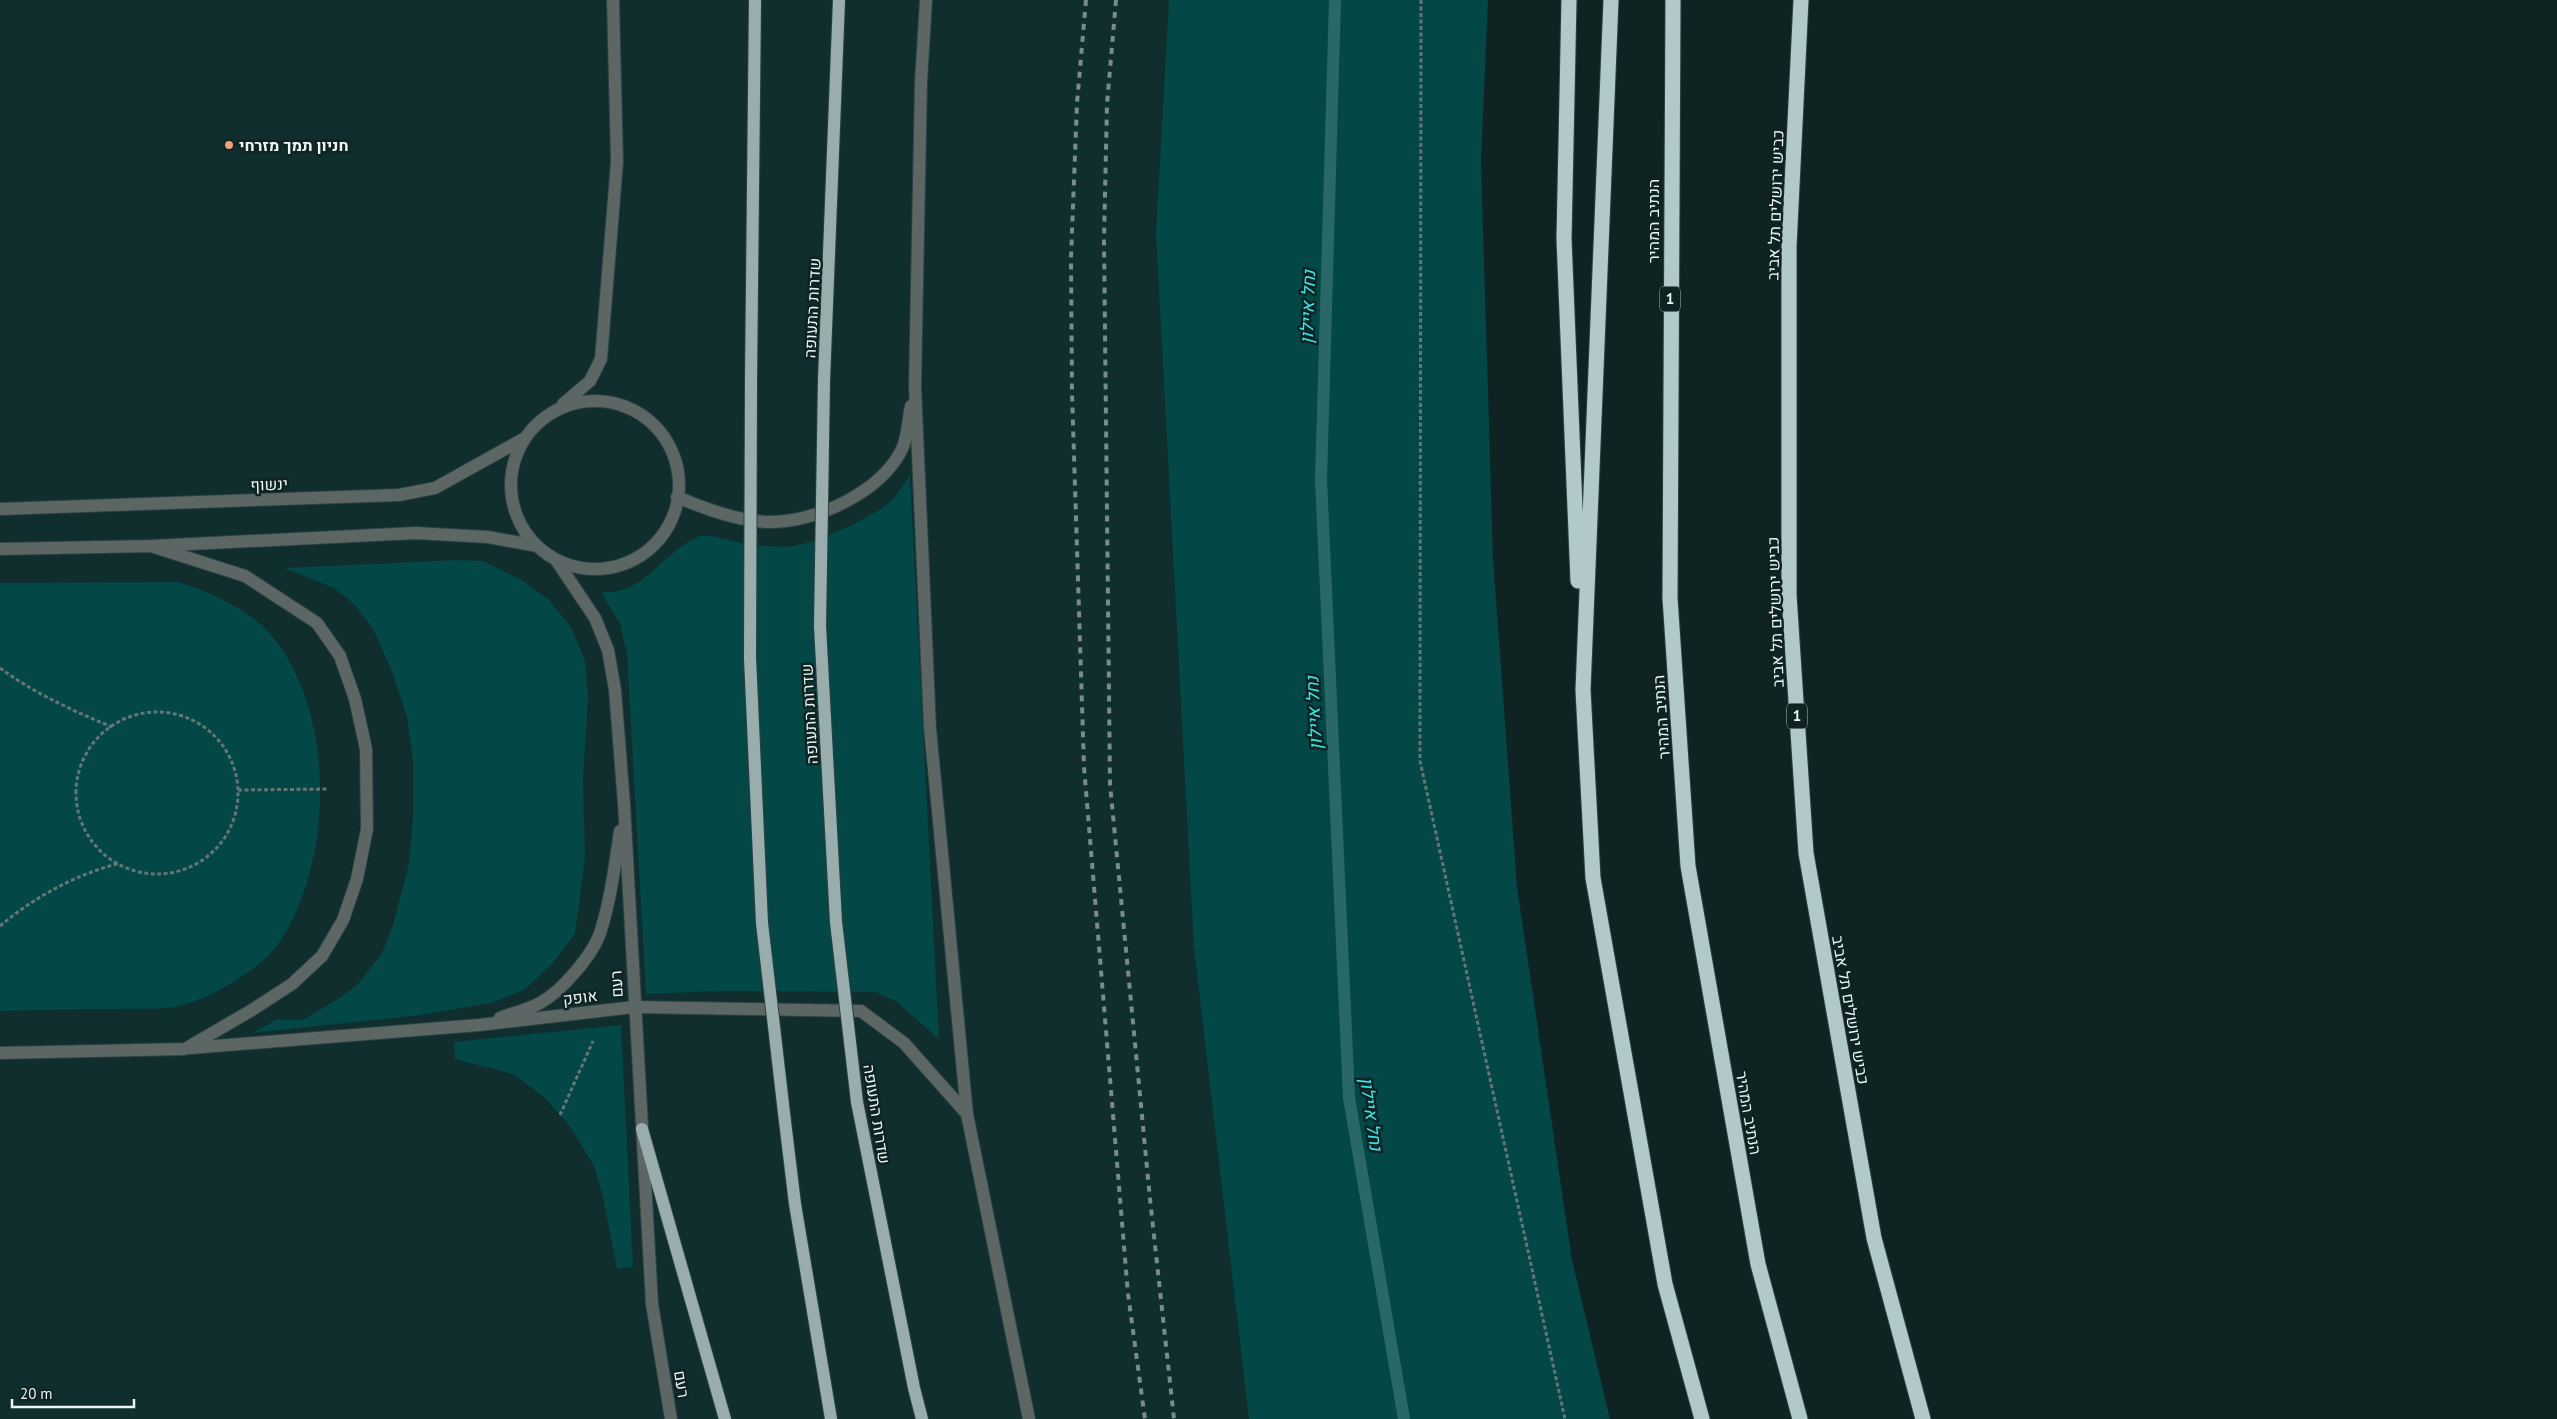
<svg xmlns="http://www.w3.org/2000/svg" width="2557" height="1419" viewBox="0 0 2557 1419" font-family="'PT Sans',Heebo,sans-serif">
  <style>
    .built { fill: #0f2e2d }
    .green { fill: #034747 }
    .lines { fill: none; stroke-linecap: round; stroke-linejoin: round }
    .stream { stroke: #2a6868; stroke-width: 12 }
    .minor-casing { stroke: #2e4141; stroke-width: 14 }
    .major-casing { stroke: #2e4141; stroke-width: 14 }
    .highway-casing { stroke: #2e4141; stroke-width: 17 }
    .path { stroke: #657675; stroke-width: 3; stroke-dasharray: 4 2.5; stroke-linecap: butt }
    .minor { stroke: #5c6665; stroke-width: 12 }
    .major { stroke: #99adad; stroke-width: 12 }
    .highway { stroke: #b1c9c9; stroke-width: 15 }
    .rail { stroke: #7a8b8a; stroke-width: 4; stroke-dasharray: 6 6; stroke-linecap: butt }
    .major-bridge-casing { stroke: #2e4141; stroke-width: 14; stroke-linecap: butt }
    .major-bridge { stroke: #99adad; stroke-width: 12 }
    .poi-dot { fill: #f1a17d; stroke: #0f2323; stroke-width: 2 }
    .labels { text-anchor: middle; stroke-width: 5; stroke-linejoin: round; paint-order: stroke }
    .shield { fill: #0f2323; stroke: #a8b7b7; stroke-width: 1 }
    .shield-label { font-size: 15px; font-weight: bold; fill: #eaf7f6 }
    .poi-label { font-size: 16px; font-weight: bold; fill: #eaf7f6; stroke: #0f2323; text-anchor: start }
    .street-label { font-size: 16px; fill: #eaf7f6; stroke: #0f2323 }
    .water-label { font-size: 18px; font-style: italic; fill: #36e9e9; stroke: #0f2323 }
  </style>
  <rect width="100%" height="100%" fill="#0f2323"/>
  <!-- built -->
  <path class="built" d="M 0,0 L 1271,0 L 1334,1419 L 0,1419 Z"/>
  <!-- green -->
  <path class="green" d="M 1169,0 L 1488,0 L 1481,161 L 1493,558 L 1517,887 L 1572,1260 L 1610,1419 L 1249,1419 L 1194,948 L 1156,233 Z
    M 910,475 L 939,1039 L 897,1002 L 876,992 L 722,991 L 646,994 L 627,654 L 620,624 L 601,592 C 646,595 661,552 700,536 C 707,533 738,543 748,544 C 763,546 778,548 793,546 C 817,543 880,515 895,497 C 900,490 905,482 910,475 Z
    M 458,560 L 483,561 L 522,580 L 548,599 L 571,627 L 585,660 L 588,697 L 583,779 L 585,858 L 575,934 L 551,965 L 524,990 L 491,1003 L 421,1015 L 252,1033 L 276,1020 L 303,1020 L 341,997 L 358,984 L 382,953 L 393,925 L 409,864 L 413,817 L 413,761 L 407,717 L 393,674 L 373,629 L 355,605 L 334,588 L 284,568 Z
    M 178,582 C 215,594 256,612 279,645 C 335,722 332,861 281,940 C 271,956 250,972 233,982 C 216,993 194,1003 174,1007 C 156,1010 135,1008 117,1009 C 78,1009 39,1010 0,1011 L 0,583 Z
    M 621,1025 L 633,1267 L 617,1268 L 603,1197 L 594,1166 L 569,1125 L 544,1097 L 513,1074 L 455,1059 L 454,1042 Z"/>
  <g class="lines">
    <!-- stream -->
    <path class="stream" d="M 1335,0 L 1321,480 L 1349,1098 L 1404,1419"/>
    <defs>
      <path id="minor" d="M 926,0 L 921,82 L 915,386 L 930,728 L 967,1114 L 1029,1419
        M511 485a84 84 0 1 1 168 0a84 84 0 1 1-168 0Z
        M 563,404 L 590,381 L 601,359 L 617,162 L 613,0
        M 677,497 C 703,508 741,522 769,522 C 816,522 879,493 901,451 C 908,439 908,419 911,406
        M 0,509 L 399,495 L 435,488 L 525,438
        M 0,549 L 151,546 L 415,533 L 488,537 L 537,546
        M 556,560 L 595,618 L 608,650 L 615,690 L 624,804 L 652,1304 L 671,1419
        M 500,1018 C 512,1013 528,1010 540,1003 C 562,991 594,954 601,930 C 611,898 615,864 620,831
        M 190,1048 L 479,1025 L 634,1007 L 861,1011 L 904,1043 L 967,1114
        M 0,1053 L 185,1049 L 252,1010 L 292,984 L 322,956 L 343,920 L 357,879 L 367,829 L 366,749 L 355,699 L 340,656 L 317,623 L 245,576 L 151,546"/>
      <path id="major" d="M 751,380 L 755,0
        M 824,380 L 839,0
        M 857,1102 L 914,1388 L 922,1419
        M 784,1113 L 795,1204 L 831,1419
        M 642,1129 L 725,1419"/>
      <path id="highway" d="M 1569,0 L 1564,239 L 1578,581
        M 1611,0 L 1583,690 L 1593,878 L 1665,1284 L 1702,1419
        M 1673,0 L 1670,598 L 1688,866 L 1758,1264 L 1800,1419
        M 1801,0 L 1789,247 L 1789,595 L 1806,853 L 1874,1238 L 1923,1419"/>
    </defs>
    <!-- minor casing -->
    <use href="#minor" class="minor-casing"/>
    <!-- major casing -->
    <use href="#major" class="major-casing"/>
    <!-- highway casing -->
    <use href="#highway" class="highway-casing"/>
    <!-- path -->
    <path class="path" d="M 1421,0 L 1420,761 L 1565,1419
      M 0,668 C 34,693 73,711 112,727
      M76 793a81 81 0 1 1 162 0a81 81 0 1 1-162 0Z
      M 238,790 L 329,789
      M 0,926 C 36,896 75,875 120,863
      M 560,1115 L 593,1041"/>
    <!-- minor -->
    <use href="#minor" class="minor"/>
    <!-- major -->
    <use href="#major" class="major"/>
    <!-- highway -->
    <use href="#highway" class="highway"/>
    <!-- rail -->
    <path class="rail" d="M 1086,0 L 1077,103 L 1071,258 L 1072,393 L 1084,767 L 1128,1294 L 1145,1419
      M 1116,0 L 1107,104 L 1104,240 L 1110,784 L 1150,1199 L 1174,1419"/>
    <defs>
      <path id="major-bridge" d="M 751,380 L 750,658 L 762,923 L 784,1113
        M 824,380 L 820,626 L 836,922 L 857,1102"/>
    </defs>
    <!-- major-bridge casing -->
    <use href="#major-bridge" class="major-bridge-casing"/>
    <!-- major-bridge -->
    <use href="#major-bridge" class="major-bridge"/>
  </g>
  <!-- markers -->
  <circle class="poi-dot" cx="229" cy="145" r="5"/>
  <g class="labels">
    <!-- shield labels -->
    <g class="shield">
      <rect x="1660" y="286.5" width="20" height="25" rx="4"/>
      <rect x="1787" y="703.5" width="20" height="25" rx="4"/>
    </g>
    <g class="shield-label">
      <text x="1670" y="304">1</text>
      <text x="1797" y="721">1</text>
    </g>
    <!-- poi labels -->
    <g class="poi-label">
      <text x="239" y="151">חניון תמך מזרחי</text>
    </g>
    <!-- street labels -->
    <g class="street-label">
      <text transform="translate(1775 205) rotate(-88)" y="6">כביש ירושלים תל אביב</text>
      <text transform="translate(1653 221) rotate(-90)" y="6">הנתיב המהיר</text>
      <text transform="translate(812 308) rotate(-87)" y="6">שדרות התעופה</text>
      <text transform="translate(269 484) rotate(-2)" y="6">ינשוף</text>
      <text transform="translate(1775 612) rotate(-92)" y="6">כביש ירושלים תל אביב</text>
      <text transform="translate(809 714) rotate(-93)" y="6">שדרות התעופה</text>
      <text transform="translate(1661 717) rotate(-94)" y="6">הנתיב המהיר</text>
      <text transform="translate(616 984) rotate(-93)" y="6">רעם</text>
      <text transform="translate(580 997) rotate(-7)" y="6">אופק</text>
      <text transform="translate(1851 1010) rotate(80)" y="6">כביש ירושלים תל אביב</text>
      <text transform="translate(1749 1113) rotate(80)" y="6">הנתיב המהיר</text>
      <text transform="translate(877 1114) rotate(81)" y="6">שדרות התעופה</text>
      <text transform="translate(682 1384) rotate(81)" y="6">רעם</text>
    </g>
    <!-- water labels -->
    <g class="water-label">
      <text transform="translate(1308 307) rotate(-88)" y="6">נחל איילון</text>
      <text transform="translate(1314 713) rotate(-93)" y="6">נחל איילון</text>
      <text transform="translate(1371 1114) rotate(82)" y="6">נחל איילון</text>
    </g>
  </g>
  <!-- scale -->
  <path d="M12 1399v8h122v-8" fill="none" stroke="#eaf7f6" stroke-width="2.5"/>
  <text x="20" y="1399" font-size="15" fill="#eaf7f6" stroke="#0f2323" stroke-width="4" paint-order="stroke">20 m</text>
</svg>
